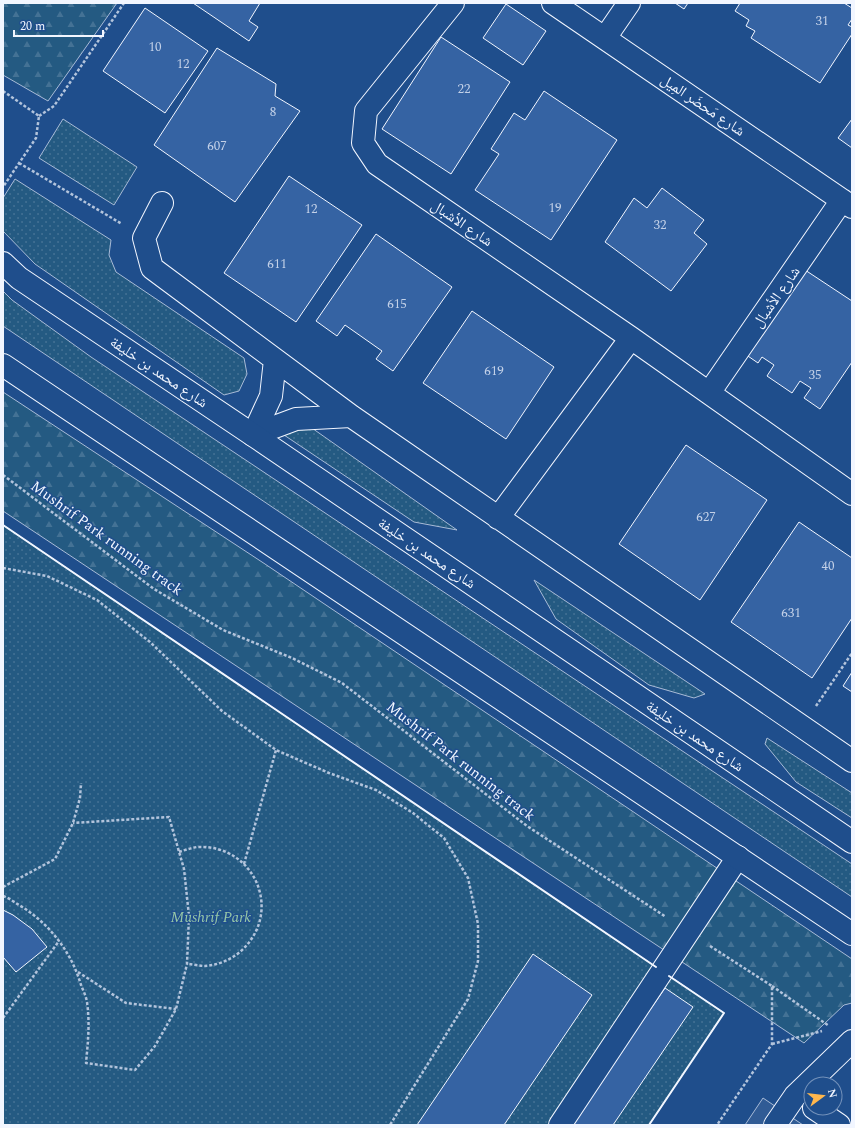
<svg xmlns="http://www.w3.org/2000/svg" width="855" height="1128" viewBox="0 0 855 1128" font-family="Spectral,'Noto Naskh Arabic',serif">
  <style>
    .grass { fill: url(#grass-dots); stroke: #a8bbd7 }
    .forest { fill: url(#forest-firs); stroke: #a8bbd7 }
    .parking { fill: #305b95; stroke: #a8bbd7 }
    .building { fill: #3563a3; stroke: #f2f6ff }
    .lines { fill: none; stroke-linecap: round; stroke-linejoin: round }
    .minor-casing { stroke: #f2f6ff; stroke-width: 24 }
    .major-casing { stroke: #f2f6ff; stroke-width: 24 }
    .path { stroke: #b3c4dc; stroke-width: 2.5; stroke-dasharray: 3 2; stroke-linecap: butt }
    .minor { stroke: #1f4e8c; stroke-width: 22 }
    .major { stroke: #1f4e8c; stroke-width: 22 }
    .wall { stroke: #f2f6ff; stroke-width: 2 }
    .labels { text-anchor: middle; stroke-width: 3; stroke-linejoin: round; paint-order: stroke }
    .number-label { font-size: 13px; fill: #c3d1e8 }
    .street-label { font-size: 15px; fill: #f2f6ff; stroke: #1f4e8c }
    .park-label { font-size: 15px; font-style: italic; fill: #97c8a6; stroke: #1f4e8c }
  </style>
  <defs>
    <pattern id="grass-dots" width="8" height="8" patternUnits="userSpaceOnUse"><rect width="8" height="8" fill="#245a82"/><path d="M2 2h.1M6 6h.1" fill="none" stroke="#447295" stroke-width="1.8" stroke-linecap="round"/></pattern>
    <pattern id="forest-firs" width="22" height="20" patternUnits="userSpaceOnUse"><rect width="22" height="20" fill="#245a82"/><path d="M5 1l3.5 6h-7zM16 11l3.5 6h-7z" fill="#447295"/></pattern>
  </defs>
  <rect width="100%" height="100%" fill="#1f4e8c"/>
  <!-- grass -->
  <path class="grass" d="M 63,119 L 137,167 L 114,205 L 39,158 Z
    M 15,179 L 111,240 L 109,255 L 116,272 L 244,358 L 247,374 L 239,391 L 224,395 L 35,264 L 3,231 L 3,198 Z
    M 3,291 L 12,300 L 91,357 L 852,864 L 852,897 L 3,326 Z
    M 309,426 L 457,530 L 414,522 L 284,435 Z
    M 3,525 L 724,1013 L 649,1125 L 3,1125 Z
    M 534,580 L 705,694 L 694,698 L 649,685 L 556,619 Z
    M 767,738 L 852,793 L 852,818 L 796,782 L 765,744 Z"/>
  <!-- forest -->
  <path class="forest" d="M 3,3 L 117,3 L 48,101 L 3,75 Z
    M 3,392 L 265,564 L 852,959 L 852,1003 L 844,1005 L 804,1043 L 3,511 Z"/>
  <!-- parking -->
  <path class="parking" d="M 763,1098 L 803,1125 L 745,1125 Z"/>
  <!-- building -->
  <path class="building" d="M 193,3 L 260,3 L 249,21 L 258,27 L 249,41 Z
    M 675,3 L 688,3 L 684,9 Z
    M 740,3 L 844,3 L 852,8 L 852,19 L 848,25 L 852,27 L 852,34 L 820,83 L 751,38 L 755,31 L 746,26 L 749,20 L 735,11 Z
    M 506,4 L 546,31 L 523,65 L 483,38 Z
    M 145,8 L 208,51 L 165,113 L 103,71 Z
    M 441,37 L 510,82 L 451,174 L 382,129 Z
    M 217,48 L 276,84 L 275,96 L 300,111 L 235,202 L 154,145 Z
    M 544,91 L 617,140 L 551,240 L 475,190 L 499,154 L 491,149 L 514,113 L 525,120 Z
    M 852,119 L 852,148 L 838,138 Z
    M 289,176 L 362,225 L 296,322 L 224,273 Z
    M 662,188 L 704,220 L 694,233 L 707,244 L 671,291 L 605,242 L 634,198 L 647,208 Z
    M 376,234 L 452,287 L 393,371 L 376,359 L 382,351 L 345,325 L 337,336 L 316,321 Z
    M 802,268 L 852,301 L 852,362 L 820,409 L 804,398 L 811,388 L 800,381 L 792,393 L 767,376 L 774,365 L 762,357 L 758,363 L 745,354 Z
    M 472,311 L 554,367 L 506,439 L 423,383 Z
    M 686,445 L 767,500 L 700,600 L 619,544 Z
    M 799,522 L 852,558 L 852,618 L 812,678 L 731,622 Z
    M 852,672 L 852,692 L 843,686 Z
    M 3,910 L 13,915 L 32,929 L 47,947 L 16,972 L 3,957 Z
    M 533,954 L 592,995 L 504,1125 L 417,1125 Z
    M 665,988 L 693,1007 L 613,1125 L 571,1125 Z"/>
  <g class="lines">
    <defs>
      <path id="minor" d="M 453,3 L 366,111 L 363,143 L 377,164 L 631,338 L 852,494
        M 553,3 L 852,207
        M 605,38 L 629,3
        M 162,203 L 144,238 L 152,268 L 351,416 L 852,761
        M 709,393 L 842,200
        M 253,435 L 296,419 L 351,416
        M 253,435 L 271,396 L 275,360
        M 498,518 L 631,338
        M 814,1108 L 839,1125
        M 560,1125 L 738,857
        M 775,1125 L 795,1096 L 852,1041"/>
      <path id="major" d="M 3,263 L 19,278 L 253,435 L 852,842
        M 3,365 L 852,934"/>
    </defs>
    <!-- minor casing -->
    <use href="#minor" class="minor-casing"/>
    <!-- major casing -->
    <use href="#major" class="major-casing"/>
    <!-- path -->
    <path class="path" d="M 3,91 L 39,116 L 36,138 L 3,187
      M 39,116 L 54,106 L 124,3
      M 19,163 L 122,224
      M 3,475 L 154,589 L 223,630 L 292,658 L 342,683 L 527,826 L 666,917
      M 3,568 L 47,576 L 97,600 L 150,642 L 222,711 L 276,750 L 329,773 L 376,790 L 413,813 L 444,838 L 468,878 L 478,924 L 478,961 L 468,999 L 390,1125
      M 816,706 L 852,653
      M 179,852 C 185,850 191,848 197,847 C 255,844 284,912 241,951 C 231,960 218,965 205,966 C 199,966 193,964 187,964
      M 244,864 L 276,750
      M 3,887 L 55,859 L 73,823 L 80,798 L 81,783
      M 3,896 C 9,898 14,902 19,905 C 49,923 71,951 81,985 C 83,990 86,996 87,1002 C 90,1023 88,1042 86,1063 L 135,1070 L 155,1046 L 176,1009 L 187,964 L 189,916 L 184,869 L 169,817 L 73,823
      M 710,946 L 772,986 L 772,1044 L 717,1125
      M 78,972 L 126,1003 L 176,1009
      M 772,986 L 829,1026
      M 3,1018 L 59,941
      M 772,1044 L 822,1031"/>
    <!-- minor -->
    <use href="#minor" class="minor"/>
    <!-- major -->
    <use href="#major" class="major"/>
    <!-- wall -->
    <path class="wall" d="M 3,525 L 656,967
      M 649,1125 L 724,1013 L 669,976"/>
  </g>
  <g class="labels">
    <!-- number labels -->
    <g class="number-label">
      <text x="822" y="25">31</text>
      <text x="155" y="51">10</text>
      <text x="183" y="68">12</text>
      <text x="464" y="93">22</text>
      <text x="273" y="116">8</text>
      <text x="217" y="150">607</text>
      <text x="555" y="212">19</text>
      <text x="311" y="213">12</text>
      <text x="660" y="229">32</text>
      <text x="277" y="268">611</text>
      <text x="397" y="308">615</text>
      <text x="494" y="375">619</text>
      <text x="815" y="379">35</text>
      <text x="706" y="521">627</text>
      <text x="828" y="570">40</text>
      <text x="791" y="617">631</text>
    </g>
    <!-- street labels -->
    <g class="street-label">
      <text transform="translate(703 105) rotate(34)" y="5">شارع مَحضَر المِيل</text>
      <text transform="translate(462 223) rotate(34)" y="5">شارع الأشبال</text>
      <text transform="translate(776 297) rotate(-55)" y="5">شارع الأشبال</text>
      <text transform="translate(159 372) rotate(34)" y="5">شارع محمد بن خليفة</text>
      <text transform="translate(107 538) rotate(36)" y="5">Mushrif Park running track</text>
      <text transform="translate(427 553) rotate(34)" y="5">شارع محمد بن خليفة</text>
      <text transform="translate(695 736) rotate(34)" y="5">شارع محمد بن خليفة</text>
      <text transform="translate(461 761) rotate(38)" y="5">Mushrif Park running track</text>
    </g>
    <!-- park labels -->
    <g class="park-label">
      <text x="211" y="922">Mushrif Park</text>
    </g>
  </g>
  <!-- border -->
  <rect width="855" height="1128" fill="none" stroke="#f2f6ff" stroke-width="8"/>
  <!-- north arrow -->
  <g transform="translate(823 1096) rotate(75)"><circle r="19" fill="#1f4e8c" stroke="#7391ba"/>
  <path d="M0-3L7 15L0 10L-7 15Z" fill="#ffb74d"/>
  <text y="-6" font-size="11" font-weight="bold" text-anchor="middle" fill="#f2f6ff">N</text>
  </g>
  <!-- scale -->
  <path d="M14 30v6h89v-6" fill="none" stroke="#f2f6ff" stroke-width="2"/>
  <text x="20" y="30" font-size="12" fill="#f2f6ff" stroke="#1f4e8c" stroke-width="3" paint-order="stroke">20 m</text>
</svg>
